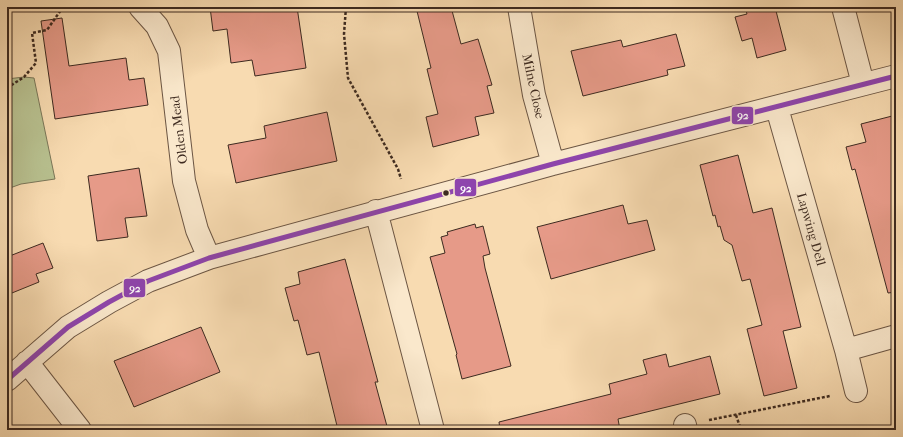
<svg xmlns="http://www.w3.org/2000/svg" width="903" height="437" viewBox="0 0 903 437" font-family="'IM FELL French Canon',serif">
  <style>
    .green { fill: #b8c190; stroke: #7a7658 }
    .building { fill: #e69a88; stroke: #3d2a20 }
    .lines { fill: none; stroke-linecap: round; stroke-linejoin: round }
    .minor-casing { stroke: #6c5644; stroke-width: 24 }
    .path { stroke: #3d2a20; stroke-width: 2.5; stroke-dasharray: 3 2; stroke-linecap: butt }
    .minor { stroke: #fae8cc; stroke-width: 22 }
    .bus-1-casing { stroke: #fae8cc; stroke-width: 8 }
    .bus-1 { stroke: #8e44ad; stroke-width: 5 }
    .bus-dot { fill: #3d2a20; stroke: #fae8cc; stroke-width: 1.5 }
    .labels { text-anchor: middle; stroke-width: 3.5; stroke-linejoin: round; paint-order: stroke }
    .street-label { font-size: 13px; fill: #3d2a20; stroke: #fae8cc }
    .line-badge { stroke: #fae8cc; stroke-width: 1.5 }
    .badge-label { font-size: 11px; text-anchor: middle; font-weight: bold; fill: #fff }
  </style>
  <rect width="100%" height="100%" fill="#f8dbb1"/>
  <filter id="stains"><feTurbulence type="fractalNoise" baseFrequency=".005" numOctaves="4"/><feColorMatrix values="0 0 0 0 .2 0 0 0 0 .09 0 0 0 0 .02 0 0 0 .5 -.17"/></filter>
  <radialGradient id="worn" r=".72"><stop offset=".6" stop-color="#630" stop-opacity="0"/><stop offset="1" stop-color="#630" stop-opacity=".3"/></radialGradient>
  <!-- green -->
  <path class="green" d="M 24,77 L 34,78 L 55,179 L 21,184 L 7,189 L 7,79 Z"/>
  <!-- building -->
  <path class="building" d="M 210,7 L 297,7 L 306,68 L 255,76 L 252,60 L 231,63 L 227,29 L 213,31 Z
    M 416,7 L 451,7 L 461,44 L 478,39 L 492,85 L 487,86 L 494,113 L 475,117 L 479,135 L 433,147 L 426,117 L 438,114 L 427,69 L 431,68 Z
    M 745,7 L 775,7 L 786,50 L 757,58 L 752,38 L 742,41 L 735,17 L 747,14 Z
    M 62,18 L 69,66 L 126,58 L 129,80 L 144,78 L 148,105 L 55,119 L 41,21 Z
    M 676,34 L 685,66 L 667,70 L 668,75 L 583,96 L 571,51 L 621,40 L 623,47 Z
    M 327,112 L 337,161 L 236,183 L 228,145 L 266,138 L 264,126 Z
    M 896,115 L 896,292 L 888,293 L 855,169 L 852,170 L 846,147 L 866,142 L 861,124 Z
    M 738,155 L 753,213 L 772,208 L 801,327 L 783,331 L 797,388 L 764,396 L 747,329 L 762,325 L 750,279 L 742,281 L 732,245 L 724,240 L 720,226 L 718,227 L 715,215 L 713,216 L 700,165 Z
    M 139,168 L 147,216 L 125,218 L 128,237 L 97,241 L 88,176 Z
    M 623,205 L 628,224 L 647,220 L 655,250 L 551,279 L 537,227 Z
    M 475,224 L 476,228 L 483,226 L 490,254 L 483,256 L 485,268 L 511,366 L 462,379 L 456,355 L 457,354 L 430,257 L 445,253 L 441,237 L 448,235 L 447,232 Z
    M 43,243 L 53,268 L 36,274 L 39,282 L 7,295 L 7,257 Z
    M 345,259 L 378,382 L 375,382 L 388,430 L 338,430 L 319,352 L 307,355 L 298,320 L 294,321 L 285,288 L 300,284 L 298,272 Z
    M 201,327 L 220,372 L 134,407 L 114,361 Z
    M 666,354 L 669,367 L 710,356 L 720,394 L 618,419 L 620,430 L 500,430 L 499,422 L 611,394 L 609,384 L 647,374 L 643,360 Z"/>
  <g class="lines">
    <defs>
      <path id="minor" d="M 140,7 L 157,26 L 169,51 L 184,181 L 197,230 L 209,258
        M 519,7 L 534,95 L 553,164
        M 843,7 L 863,84
        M 777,108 L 846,350 L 856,391
        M 376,211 L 433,430
        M 846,350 L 896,336
        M 27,362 L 80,430
        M 7,380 L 68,327 L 109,302 L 148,281 L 209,258 L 553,164 L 896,76
        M 685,425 L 686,430"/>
    </defs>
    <!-- minor casing -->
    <use href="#minor" class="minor-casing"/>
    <!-- path -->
    <path class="path" d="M 346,7 L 344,34 L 348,78 L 398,169 L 401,179
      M 7,88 L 24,77 L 36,63 L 32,33 L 47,30 L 63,7
      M 736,415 L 741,430
      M 709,420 L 830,396"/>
    <!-- minor -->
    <use href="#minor" class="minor"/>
    <defs>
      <path id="bus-1" d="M 7,380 L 68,327 L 109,302 L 148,281 L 209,258 L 553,164 L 896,76"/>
    </defs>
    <!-- bus-1 casing -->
    <use href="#bus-1" class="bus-1-casing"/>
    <!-- bus-1 -->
    <use href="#bus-1" class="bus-1"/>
  </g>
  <!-- markers -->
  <circle class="bus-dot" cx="446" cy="193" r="3.5"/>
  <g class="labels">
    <!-- street labels -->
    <g class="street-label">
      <text transform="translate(534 86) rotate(78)" y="5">Milne Close</text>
      <text transform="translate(178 130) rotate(-97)" y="5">Olden Mead</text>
      <text transform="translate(812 229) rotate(74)" y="5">Lapwing Dell</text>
    </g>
  </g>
  <g class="line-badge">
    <rect x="731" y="106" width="23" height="19" rx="4" fill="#8e44ad"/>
    <rect x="454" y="178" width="23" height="19" rx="4" fill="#8e44ad"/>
    <rect x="123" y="278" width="23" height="20" rx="4" fill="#8e44ad"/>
  </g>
  <g class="badge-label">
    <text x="743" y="119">92</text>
    <text x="466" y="192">92</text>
    <text x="135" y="292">92</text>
  </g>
  <!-- margin -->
  <rect width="903" height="437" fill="none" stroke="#f8dbb1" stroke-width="24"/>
  <rect x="8" y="8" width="887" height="421" fill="none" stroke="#3d2a20" stroke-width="2"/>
  <rect x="12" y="12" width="879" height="413" fill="none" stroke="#3d2a20"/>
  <rect width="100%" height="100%" filter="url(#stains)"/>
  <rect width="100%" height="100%" fill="url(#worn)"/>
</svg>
